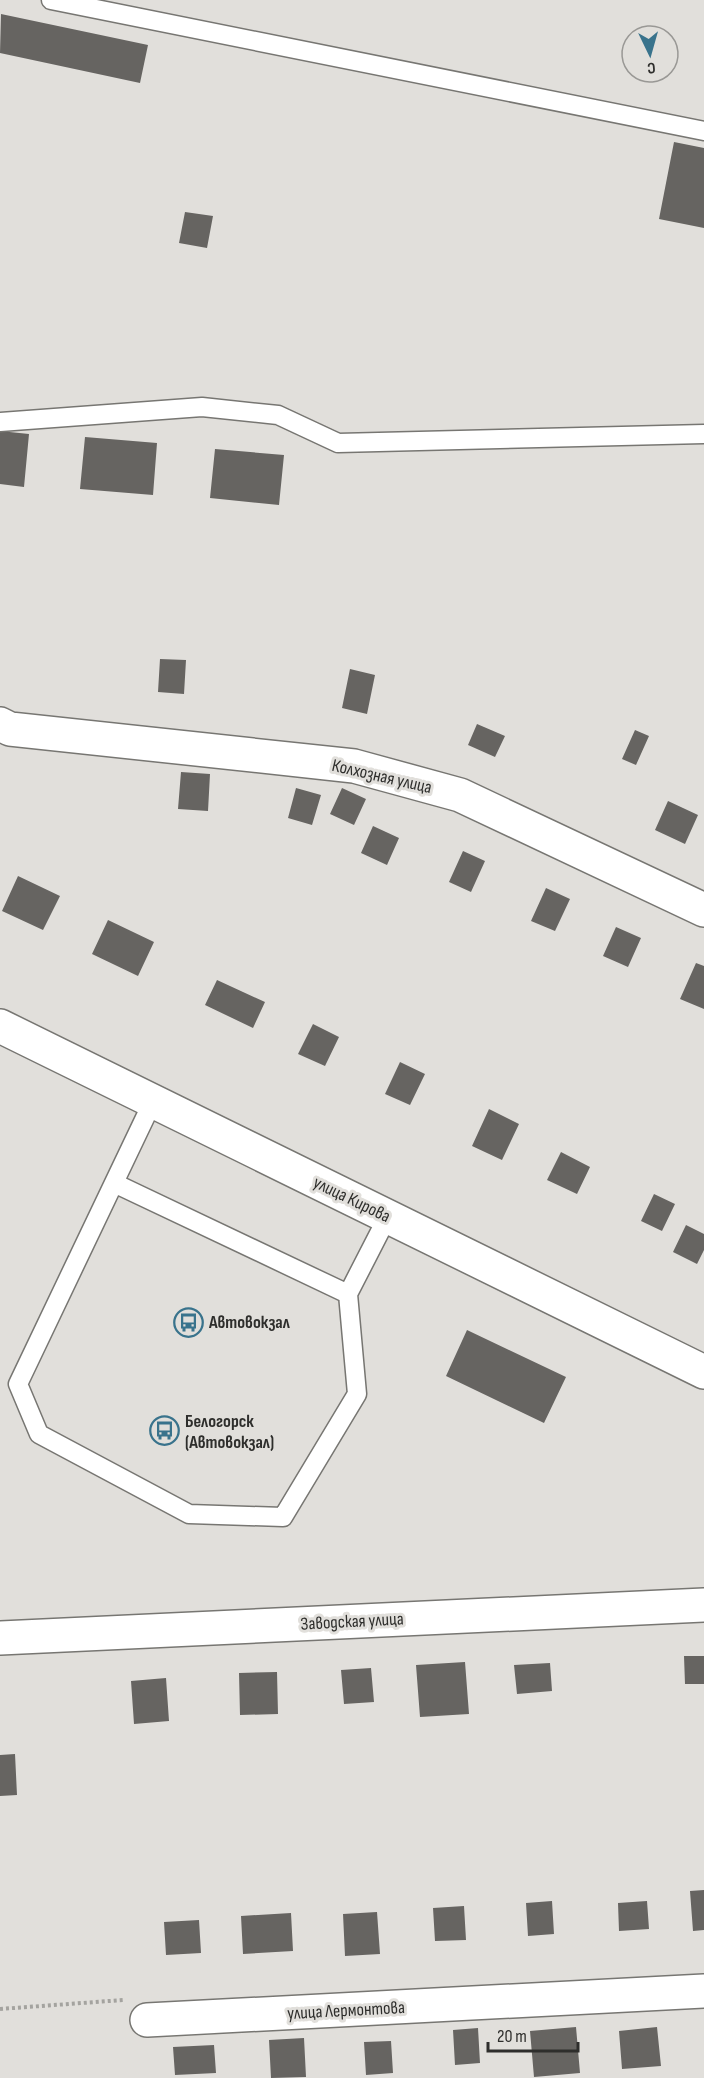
<svg xmlns="http://www.w3.org/2000/svg" width="704" height="2078" viewBox="0 0 704 2078" font-family="'Sofia Sans Condensed',sans-serif">
  <style>
    .building { fill: #666461 }
    .lines { fill: none; stroke-linecap: round; stroke-linejoin: round }
    .lane-casing { stroke: #777672; stroke-width: 21 }
    .street-casing { stroke: #777672; stroke-width: 36 }
    .secondary-casing { stroke: #777672; stroke-width: 36 }
    .path { stroke: #a4a39f; stroke-width: 4; stroke-dasharray: 3 3; stroke-linecap: butt }
    .lane { stroke: #fff; stroke-width: 18 }
    .street { stroke: #fff; stroke-width: 33 }
    .secondary { stroke: #fff; stroke-width: 33 }
    .labels { text-anchor: middle; stroke-width: 6; stroke-linejoin: round; paint-order: stroke }
    .street-label { font-size: 18px; fill: #2e2e2c; stroke: #e1dfdb }
    .poi-label { font-size: 18px; font-weight: bold; fill: #2e2e2c; stroke: #e1dfdb; text-anchor: start }
  </style>
  <rect width="100%" height="100%" fill="#e1dfdb"/>
  <!-- building -->
  <path class="building" d="M 1,14 L 148,45 L 140,83 L 0,53 Z
    M 674,142 L 704,148 L 704,228 L 659,219 Z
    M 185,212 L 213,216 L 207,248 L 179,243 Z
    M 0,431 L 29,434 L 24,487 L 0,484 Z
    M 85,437 L 157,443 L 153,495 L 80,489 Z
    M 215,449 L 284,455 L 279,505 L 210,498 Z
    M 160,659 L 186,660 L 184,694 L 158,692 Z
    M 350,669 L 375,675 L 367,714 L 342,708 Z
    M 477,724 L 505,736 L 495,757 L 468,745 Z
    M 635,730 L 649,736 L 636,765 L 622,759 Z
    M 181,772 L 210,774 L 208,811 L 178,809 Z
    M 296,788 L 321,795 L 312,825 L 288,818 Z
    M 342,788 L 366,799 L 354,825 L 330,814 Z
    M 668,801 L 698,815 L 685,844 L 655,830 Z
    M 373,826 L 399,838 L 387,865 L 361,853 Z
    M 463,851 L 485,861 L 471,892 L 449,882 Z
    M 18,876 L 60,896 L 43,930 L 2,911 Z
    M 546,888 L 570,899 L 555,931 L 531,921 Z
    M 108,920 L 154,942 L 138,976 L 92,954 Z
    M 616,927 L 641,938 L 628,967 L 603,956 Z
    M 696,963 L 704,966 L 704,1009 L 680,999 Z
    M 217,980 L 265,1002 L 253,1028 L 205,1005 Z
    M 313,1024 L 339,1037 L 325,1066 L 298,1054 Z
    M 400,1062 L 425,1074 L 410,1105 L 385,1094 Z
    M 489,1109 L 519,1124 L 502,1160 L 472,1146 Z
    M 561,1152 L 590,1167 L 577,1194 L 547,1180 Z
    M 654,1194 L 675,1204 L 662,1231 L 641,1221 Z
    M 686,1225 L 704,1234 L 704,1250 L 697,1264 L 673,1252 Z
    M 467,1330 L 566,1377 L 544,1423 L 446,1376 Z
    M 684,1656 L 704,1656 L 704,1684 L 685,1684 Z
    M 465,1662 L 469,1714 L 420,1717 L 416,1665 Z
    M 550,1663 L 552,1691 L 517,1694 L 514,1665 Z
    M 371,1668 L 374,1702 L 344,1704 L 341,1670 Z
    M 277,1672 L 278,1714 L 240,1715 L 239,1673 Z
    M 166,1678 L 169,1721 L 134,1724 L 131,1681 Z
    M 15,1754 L 17,1795 L 0,1796 L 0,1755 Z
    M 704,1890 L 704,1930 L 693,1931 L 690,1891 Z
    M 552,1901 L 554,1934 L 528,1936 L 526,1903 Z
    M 647,1901 L 649,1929 L 619,1931 L 618,1903 Z
    M 464,1906 L 466,1940 L 435,1941 L 433,1908 Z
    M 377,1912 L 380,1954 L 345,1956 L 343,1914 Z
    M 291,1913 L 293,1951 L 243,1954 L 241,1916 Z
    M 199,1920 L 201,1953 L 166,1955 L 164,1922 Z
    M 576,2027 L 580,2073 L 534,2077 L 530,2031 Z
    M 657,2027 L 661,2066 L 622,2069 L 619,2031 Z
    M 478,2028 L 480,2063 L 455,2065 L 453,2030 Z
    M 304,2038 L 306,2077 L 271,2078 L 269,2040 Z
    M 391,2041 L 393,2073 L 366,2075 L 364,2042 Z
    M 214,2045 L 216,2073 L 175,2075 L 173,2047 Z"/>
  <g class="lines">
    <defs>
      <path id="lane" d="M 51,0 L 704,131
        M 0,422 L 202,407 L 278,415 L 338,443 L 704,434
        M 153,1101 L 18,1384 L 39,1434 L 189,1514 L 283,1517 L 357,1394 L 348,1294 L 388,1216
        M 114,1183 L 348,1294"/>
      <path id="street" d="M 0,724 L 10,729 L 354,766 L 460,795 L 704,910
        M 0,1638 L 704,1605
        M 147,2020 L 704,1991"/>
      <path id="secondary" d="M 0,1026 L 704,1372"/>
    </defs>
    <!-- lane casing -->
    <use href="#lane" class="lane-casing"/>
    <!-- street casing -->
    <use href="#street" class="street-casing"/>
    <!-- secondary casing -->
    <use href="#secondary" class="secondary-casing"/>
    <!-- path -->
    <path class="path" d="M 0,2009 L 123,2000"/>
    <!-- lane -->
    <use href="#lane" class="lane"/>
    <!-- street -->
    <use href="#street" class="street"/>
    <!-- secondary -->
    <use href="#secondary" class="secondary"/>
  </g>
  <!-- icons -->
  <defs>
    <symbol id="bus-ring" viewBox="-11 -11 22 22"><circle r="9.5" fill="#e1dfdb" stroke="#39738c" stroke-width="1.5"/><path d="M-5-6H5V4H4V6H2V4H-2V6H-4V4H-5ZM-3.5-4V0h7V-4ZM-3.5 1.2v1.5H-2V1.2ZM2 1.2v1.5H3.5V1.2Z" fill="#39738c"/></symbol>
  </defs>
  <g fill-rule="evenodd">
    <use href="#bus-ring" x="172" y="1306" width="33" height="33"/>
    <use href="#bus-ring" x="148" y="1414" width="33" height="33"/>
  </g>
  <g class="labels">
    <!-- street labels -->
    <g class="street-label">
      <text transform="translate(382 776) rotate(13)" y="6">Колхозная улица</text>
      <text transform="translate(352 1199) rotate(26)" y="6">улица Кирова</text>
      <text transform="translate(352 1621) rotate(-3)" y="6">Заводская улица</text>
      <text transform="translate(346 2010) rotate(-3)" y="6">улица Лермонтова</text>
    </g>
    <!-- poi labels -->
    <g class="poi-label">
      <text x="209" y="1328">Автовокзал</text>
      <text x="185" y="1427">Белогорск<tspan x="185" dy="21">(Автовокзал)</tspan></text>
    </g>
  </g>
  <!-- north arrow -->
  <g transform="translate(650 54) rotate(175)"><circle r="28" fill="#e1dfdb" stroke="#999895" stroke-width="1.5"/>
  <path d="M0-4.5L10 22L0 15L-10 22Z" fill="#39738c"/>
  <text y="-9" font-size="16" font-weight="bold" text-anchor="middle" fill="#2e2e2c">С</text>
  </g>
  <!-- scale -->
  <path d="M488 2042v9h90v-9" fill="none" stroke="#2e2e2c" stroke-width="3"/>
  <text x="497" y="2042" font-size="18" fill="#2e2e2c" stroke="#e1dfdb" stroke-width="4.5" paint-order="stroke">20 m</text>
</svg>
